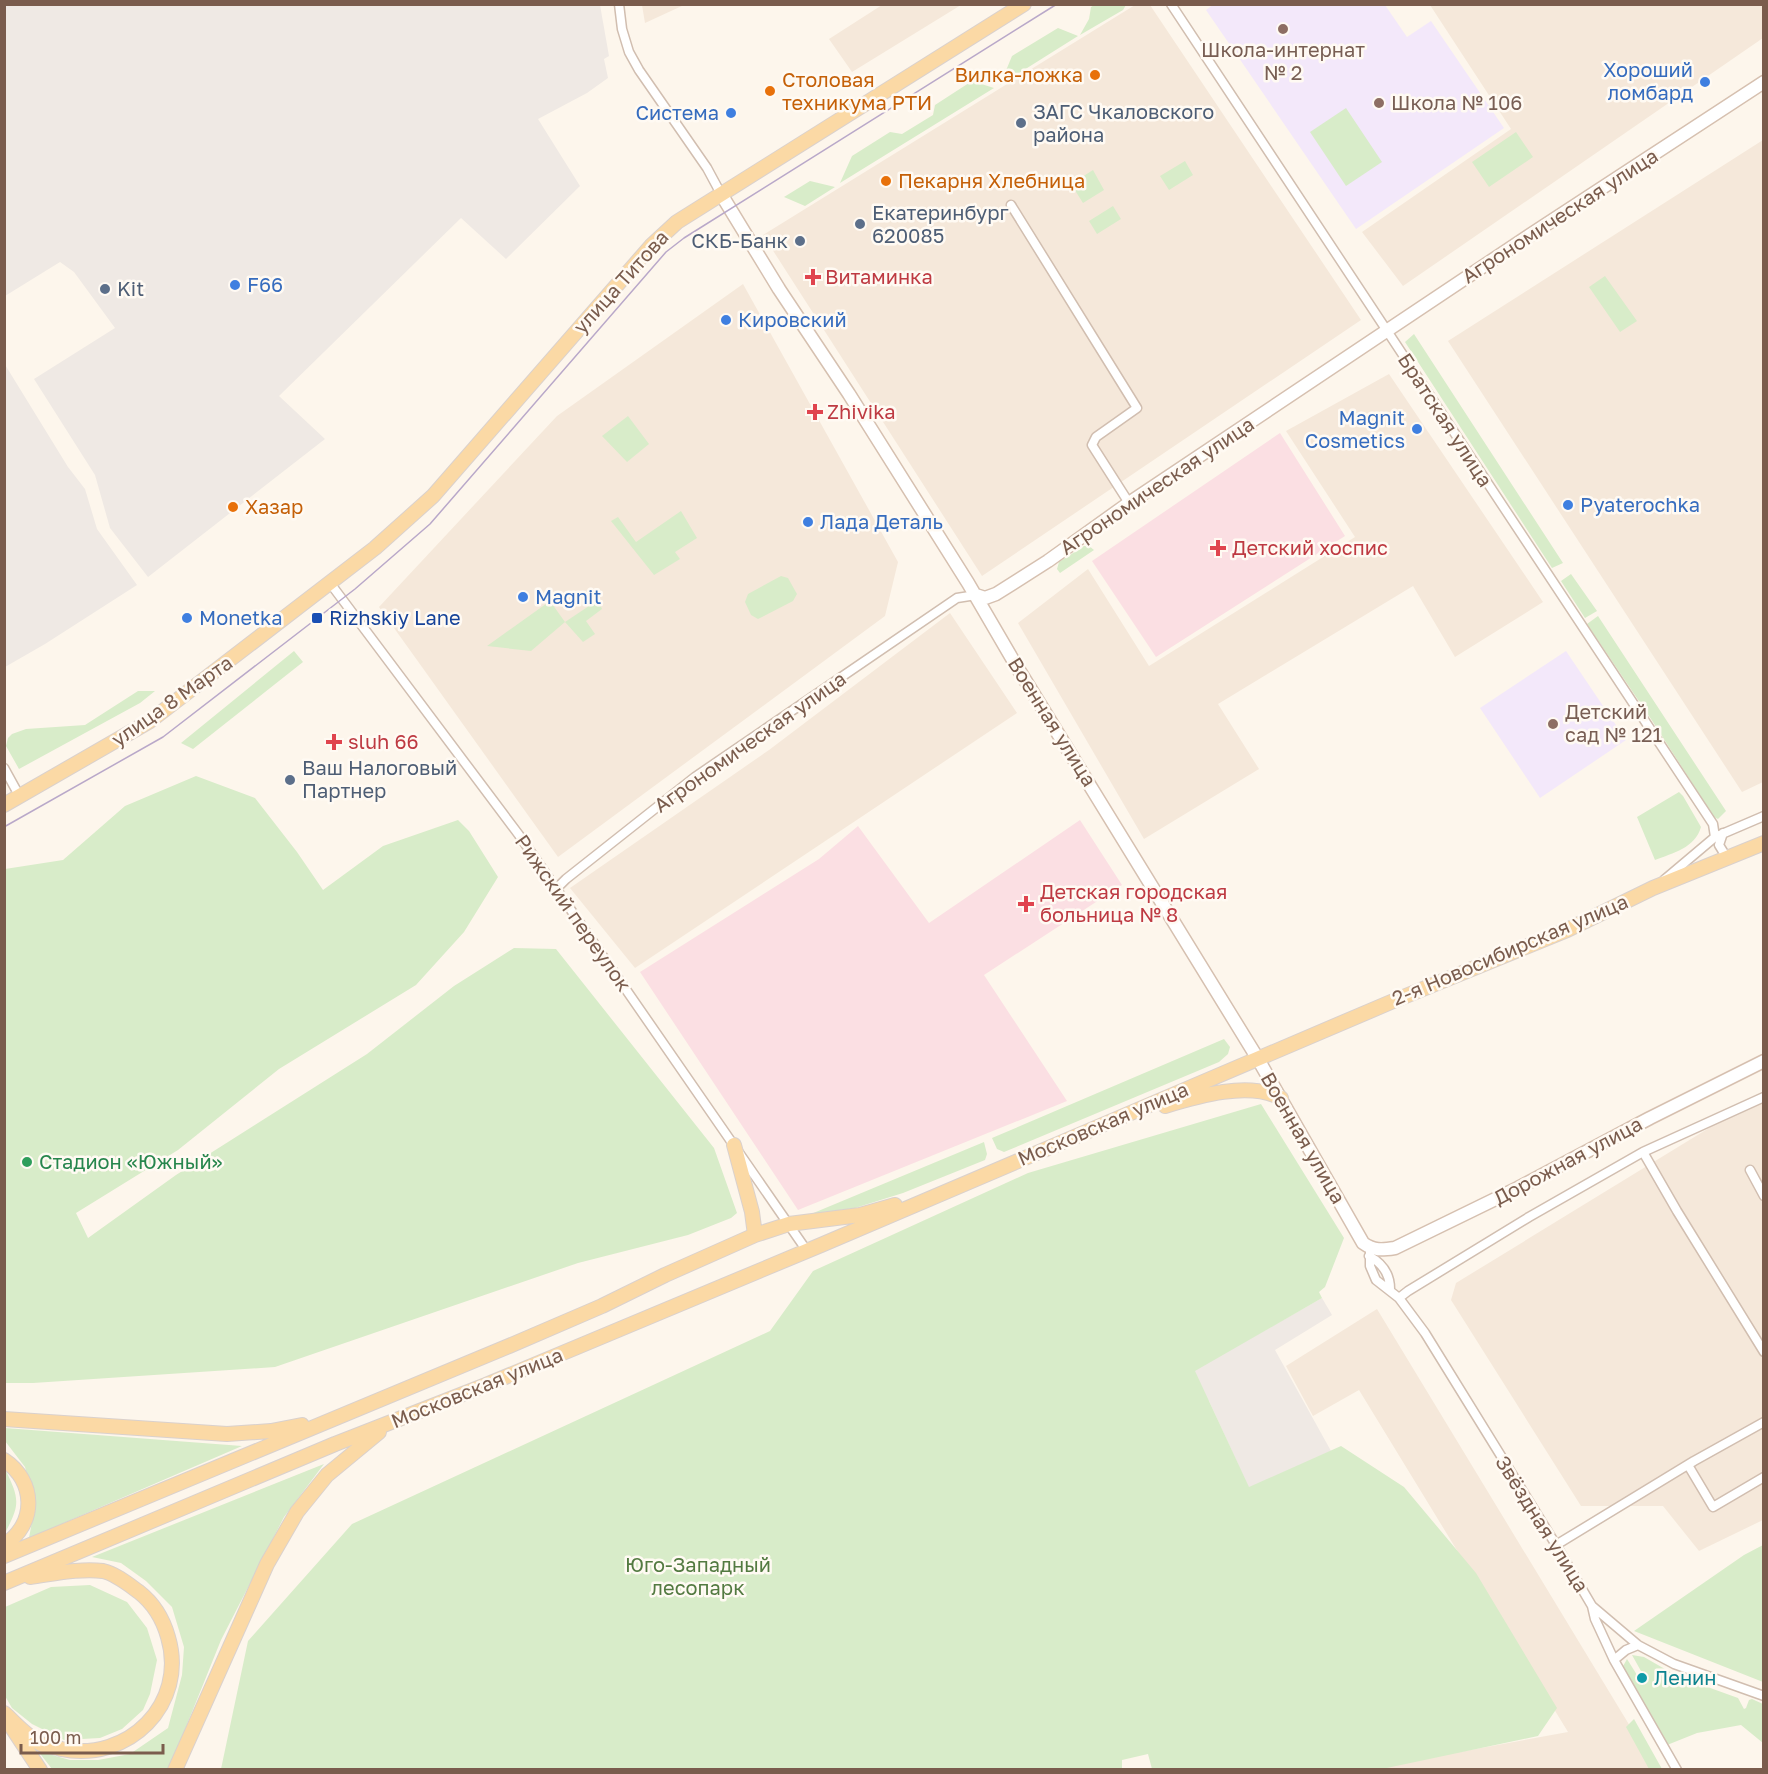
<svg xmlns="http://www.w3.org/2000/svg" width="1768" height="1774" viewBox="0 0 1768 1774" font-family="'Golos Text',sans-serif">
  <style>
    .residential { fill: #f5e8da }
    .industrial { fill: #efe9e4 }
    .education { fill: #f3e8fa }
    .medical { fill: #fbdfe3 }
    .green { fill: #d8ecc9 }
    .lines { fill: none; stroke-linecap: round; stroke-linejoin: round }
    .street-casing { stroke: #d1beb0; stroke-width: 11 }
    .secondary-casing { stroke: #d6c0b0; stroke-width: 15 }
    .primary-casing { stroke: #dad1cd; stroke-width: 16 }
    .street { stroke: #fff; stroke-width: 8 }
    .secondary { stroke: #fff; stroke-width: 12 }
    .primary { stroke: #fbd9a5; stroke-width: 14 }
    .tram { stroke: #b9a8c9; stroke-width: 1.5 }
    .education-dot { fill: #8d6e63; stroke: #fffaf3; stroke-width: 2 }
    .food-dot { fill: #e8710a; stroke: #fffaf3; stroke-width: 2 }
    .shop-dot { fill: #3f7fe0; stroke: #fffaf3; stroke-width: 2 }
    .service-dot { fill: #5c6f8a; stroke: #fffaf3; stroke-width: 2 }
    .health-dot { fill: #e0444e; stroke: #fffaf3; stroke-width: 2 }
    .transit-dot { fill: #1a4fb4; stroke: #fffaf3; stroke-width: 2 }
    .leisure-dot { fill: #2e9e5b; stroke: #fffaf3; stroke-width: 2 }
    .culture-dot { fill: #0f9aa8; stroke: #fffaf3; stroke-width: 2 }
    .labels { text-anchor: middle; stroke-width: 5; stroke-linejoin: round; paint-order: stroke }
    .education-label { font-size: 20px; fill: #785e54; stroke: #fffaf3; text-anchor: start }
    .shop-label { font-size: 20px; fill: #366cbe; stroke: #fffaf3; text-anchor: start }
    .food-label { font-size: 20px; fill: #c56008; stroke: #fffaf3; text-anchor: start }
    .service-label { font-size: 20px; fill: #4e5e75; stroke: #fffaf3; text-anchor: start }
    .street-label { font-size: 20px; fill: #7a5c4d; stroke: #fffaf3 }
    .health-label { font-size: 20px; fill: #be3a42; stroke: #fffaf3; text-anchor: start }
    .transit-label { font-size: 20px; fill: #164399; stroke: #fffaf3; text-anchor: start }
    .leisure-label { font-size: 20px; fill: #27864d; stroke: #fffaf3; text-anchor: start }
    .park-label { font-size: 20px; fill: #537a41; stroke: #fffaf3 }
    .culture-label { font-size: 20px; fill: #0d838f; stroke: #fffaf3; text-anchor: start }
  </style>
  <rect width="100%" height="100%" fill="#fdf6ec"/>
  <!-- residential -->
  <path class="residential" d="M 642,5 L 642,4 L 684,5 L 645,23 Z
    M 882,5 L 882,4 L 961,5 L 852,72 L 829,39 Z
    M 1135,5 L 1150,5 L 1361,320 L 982,576 L 763,235 Z
    M 1430,5 L 1763,5 L 1763,38 L 1403,286 L 1362,232 L 1511,129 Z
    M 1763,140 L 1763,782 L 1742,792 L 1448,341 Z
    M 743,284 L 898,562 L 885,616 L 558,857 L 379,607 L 557,416 Z
    M 1389,374 L 1543,602 L 1455,657 L 1413,586 L 1218,704 L 1259,769 L 1144,839 L 1018,623 L 1088,569 L 1149,666 L 1355,537 L 1286,431 Z
    M 950,613 L 1017,713 L 635,968 L 570,888 L 769,750 Z
    M 1763,1095 L 1763,1520 L 1699,1551 L 1663,1506 L 1581,1506 L 1451,1300 L 1456,1283 Z
    M 1377,1309 L 1656,1769 L 1367,1769 L 1568,1732 L 1359,1390 L 1313,1416 L 1286,1366 Z"/>
  <!-- industrial -->
  <path class="industrial" d="M 5,4 L 600,5 L 609,56 L 604,59 L 608,78 L 587,93 L 538,119 L 580,186 L 506,259 L 461,218 L 279,396 L 325,439 L 148,577 L 110,528 L 95,475 L 34,379 L 115,328 L 74,272 L 60,262 L 5,296 Z
    M 4,363 L 68,467 L 85,489 L 97,529 L 137,585 L 45,644 L 5,667 Z
    M 1322,1298 L 1332,1315 L 1275,1350 L 1331,1451 L 1249,1488 L 1209,1401 L 1177,1380 Z"/>
  <!-- education -->
  <path class="education" d="M 1214,4 L 1385,5 L 1407,37 L 1431,21 L 1504,128 L 1356,229 L 1206,10 Z
    M 1566,651 L 1626,740 L 1540,798 L 1480,708 Z"/>
  <!-- medical -->
  <path class="medical" d="M 1280,433 L 1345,536 L 1156,657 L 1092,561 Z
    M 1080,820 L 1122,885 L 984,975 L 1067,1101 L 798,1210 L 640,972 L 819,859 L 858,826 L 929,923 Z"/>
  <!-- green -->
  <path class="green" d="M 1096,4 L 1126,5 L 1123,10 L 1080,35 L 1089,19 L 1091,7 Z
    M 1058,28 L 1078,36 L 1000,85 L 1012,56 Z
    M 972,81 L 994,88 L 840,183 L 852,156 L 890,132 L 902,134 L 933,115 L 935,105 Z
    M 1346,108 L 1382,162 L 1346,186 L 1310,132 Z
    M 1516,132 L 1533,157 L 1489,187 L 1472,162 Z
    M 1185,161 L 1193,175 L 1169,190 L 1160,176 Z
    M 1093,170 L 1104,190 L 1083,203 L 1071,184 Z
    M 810,181 L 835,187 L 805,206 L 784,197 Z
    M 1113,206 L 1121,219 L 1097,234 L 1089,221 Z
    M 1605,276 L 1637,321 L 1620,332 L 1589,287 Z
    M 1414,334 L 1563,563 L 1552,568 L 1405,342 Z
    M 628,416 L 649,444 L 627,462 L 602,436 Z
    M 681,511 L 697,538 L 675,552 L 680,559 L 654,575 L 611,521 L 618,517 L 636,542 Z
    M 1084,546 L 1089,546 L 1094,550 L 1060,573 L 1057,569 L 1059,562 Z
    M 1571,574 L 1597,611 L 1585,618 L 1561,581 Z
    M 781,576 L 788,578 L 797,594 L 793,601 L 758,619 L 751,615 L 745,602 L 748,594 Z
    M 598,600 L 602,609 L 586,621 L 595,634 L 583,642 L 565,622 L 531,651 L 487,646 L 550,601 L 565,622 Z
    M 1598,616 L 1726,811 L 1718,819 L 1714,817 L 1651,719 L 1587,624 Z
    M 294,651 L 303,662 L 193,749 L 181,743 Z
    M 138,691 L 155,691 L 140,703 L 19,769 L 6,746 L 8,738 L 12,734 L 26,729 L 85,725 Z
    M 196,776 L 255,798 L 297,852 L 323,890 L 383,846 L 458,820 L 469,831 L 498,877 L 464,932 L 416,985 L 279,1069 L 178,1150 L 76,1213 L 88,1238 L 176,1175 L 367,1054 L 454,986 L 514,948 L 556,949 L 714,1148 L 737,1213 L 731,1218 L 688,1235 L 578,1263 L 275,1367 L 33,1383 L 5,1383 L 5,869 L 63,860 L 125,806 Z
    M 1679,792 L 1683,796 L 1701,827 C 1695,848 1673,853 1655,860 L 1637,817 Z
    M 1224,1039 L 1230,1047 L 1228,1054 L 1219,1062 L 1004,1152 L 997,1149 L 992,1138 Z
    M 1261,1104 L 1344,1238 L 1325,1287 L 1319,1292 L 1322,1298 L 1195,1371 L 1249,1487 L 1341,1446 L 1404,1487 L 1476,1573 L 1557,1708 L 1538,1736 L 1382,1769 L 1152,1769 L 1148,1754 L 1122,1760 L 1122,1770 L 221,1769 L 248,1641 L 352,1524 L 770,1331 L 813,1271 L 1028,1173 Z
    M 984,1142 L 987,1154 L 985,1160 L 903,1193 L 855,1208 L 811,1214 Z
    M 5,1428 L 242,1446 L 29,1538 L 35,1505 L 25,1467 L 5,1441 Z
    M 324,1464 L 284,1517 L 221,1640 L 169,1769 L 52,1769 L 38,1751 L 70,1760 L 98,1760 L 130,1754 L 168,1728 L 182,1675 L 184,1647 L 172,1607 L 146,1581 L 121,1563 L 92,1557 Z
    M 5,1469 C 20,1499 20,1505 5,1533 Z
    M 1763,1545 L 1763,1682 L 1634,1631 L 1744,1555 Z
    M 90,1585 L 127,1602 L 147,1628 L 157,1660 L 150,1694 L 143,1710 L 122,1729 L 100,1738 L 64,1740 L 32,1724 L 12,1708 L 5,1696 L 5,1607 L 51,1587 Z
    M 1632,1655 L 1644,1657 L 1677,1676 L 1738,1698 L 1744,1709 L 1746,1708 L 1749,1700 L 1752,1699 L 1763,1704 L 1763,1743 L 1741,1725 L 1697,1733 L 1667,1745 L 1622,1668 L 1627,1659 L 1642,1683 L 1646,1680 Z
    M 1634,1719 L 1662,1769 L 1649,1769 L 1626,1727 Z"/>
  <g class="lines">
    <defs>
      <path id="street" d="M 619,4 L 622,29 L 629,52 L 639,70 L 707,168 L 721,194
        M 1171,4 L 1713,824 L 1715,837
        M 1011,205 L 1137,408 L 1096,437 L 1092,445 L 1129,503
        M 330,583 L 519,835 L 807,1251
        M 4,768 L 20,797
        M 1723,833 L 1719,845 L 1727,858
        M 1664,880 L 1715,837 L 1764,816
        M 556,889 L 566,879 L 695,777 L 957,598 L 976,595
        M 1643,1152 L 1677,1211 L 1764,1352
        M 1750,1170 L 1764,1196
        M 1370,1248 L 1370,1266 L 1376,1280 L 1399,1298 L 1425,1333 L 1556,1545 L 1592,1606 L 1595,1619 L 1614,1660 L 1677,1770
        M 1369,1256 C 1382,1263 1390,1274 1390,1289
        M 1399,1298 L 1408,1291 L 1529,1217 L 1643,1152 L 1764,1097
        M 1688,1465 L 1713,1507 L 1764,1477
        M 1556,1545 L 1694,1461 L 1764,1422
        M 1592,1606 L 1638,1645 L 1674,1664 L 1764,1696
        M 1614,1660 L 1626,1650 L 1638,1645"/>
      <path id="secondary" d="M 721,194 L 779,289 L 849,394 L 968,583 L 1017,667 L 1258,1059 L 1363,1243 C 1374,1251 1382,1250 1395,1248 L 1518,1188 L 1650,1118 L 1764,1061
        M 976,595 L 985,598 L 996,594 L 1048,561 L 1129,503 L 1530,235 L 1764,82"/>
      <path id="primary" d="M 4,805 L 150,721 L 375,548 L 433,496 L 651,246 L 677,222 L 1024,4
        M 1165,1106 C 1198,1096 1249,1081 1281,1098
        M 734,1145 L 752,1212 L 755,1235
        M 4,1419 L 227,1434 L 271,1431 L 302,1425
        M 4,1460 C 36,1481 37,1524 4,1545
        M 4,1556 L 509,1346 L 602,1306 L 665,1275 L 755,1235 L 789,1224 L 860,1215 L 895,1205
        M 4,1583 L 335,1444 L 486,1385 L 821,1245 L 1391,1002 L 1567,930 L 1653,888 L 1764,843
        M 4,1713 C 16,1724 28,1738 43,1745 C 49,1747 56,1747 61,1749 C 128,1763 188,1704 168,1637 C 163,1619 153,1603 139,1592 C 128,1584 116,1574 103,1571 C 80,1568 53,1574 30,1577
        M 11,1726 L 40,1770
        M 175,1770 L 267,1564 L 297,1512 L 327,1475 L 379,1432"/>
    </defs>
    <!-- street casing -->
    <use href="#street" class="street-casing"/>
    <!-- secondary casing -->
    <use href="#secondary" class="secondary-casing"/>
    <!-- primary casing -->
    <use href="#primary" class="primary-casing"/>
    <!-- street -->
    <use href="#street" class="street"/>
    <!-- secondary -->
    <use href="#secondary" class="secondary"/>
    <!-- primary -->
    <use href="#primary" class="primary"/>
    <!-- tram -->
    <path class="tram" d="M 4,827 L 163,737 L 355,589 L 430,524 L 666,252 L 684,238 L 1057,4"/>
  </g>
  <!-- markers -->
  <g class="education-dot">
    <circle cx="1283" cy="29" r="6"/>
    <circle cx="1379" cy="103" r="6"/>
    <circle cx="1553" cy="724" r="6"/>
  </g>
  <g class="food-dot">
    <circle cx="1095" cy="75" r="6"/>
    <circle cx="770" cy="91" r="6"/>
    <circle cx="886" cy="181" r="6"/>
    <circle cx="233" cy="507" r="6"/>
  </g>
  <g class="shop-dot">
    <circle cx="1705" cy="82" r="6"/>
    <circle cx="731" cy="113" r="6"/>
    <circle cx="235" cy="285" r="6"/>
    <circle cx="726" cy="320" r="6"/>
    <circle cx="1417" cy="429" r="6"/>
    <circle cx="1568" cy="505" r="6"/>
    <circle cx="808" cy="522" r="6"/>
    <circle cx="523" cy="597" r="6"/>
    <circle cx="187" cy="618" r="6"/>
  </g>
  <g class="service-dot">
    <circle cx="1021" cy="123" r="6"/>
    <circle cx="860" cy="224" r="6"/>
    <circle cx="800" cy="241" r="6"/>
    <circle cx="105" cy="289" r="6"/>
    <circle cx="290" cy="780" r="6"/>
  </g>
  <g class="health-dot">
    <path d="M810 268h6v6h6v6h-6v6h-6v-6h-6v-6h6z"/>
    <path d="M812 403h6v6h6v6h-6v6h-6v-6h-6v-6h6z"/>
    <path d="M1215 539h6v6h6v6h-6v6h-6v-6h-6v-6h6z"/>
    <path d="M331 733h6v6h6v6h-6v6h-6v-6h-6v-6h6z"/>
    <path d="M1023 895h6v6h6v6h-6v6h-6v-6h-6v-6h6z"/>
  </g>
  <rect class="transit-dot" x="311" y="612" width="12" height="12" rx="3"/>
  <circle class="leisure-dot" cx="27" cy="1162" r="6"/>
  <circle class="culture-dot" cx="1642" cy="1678" r="6"/>
  <g class="labels">
    <!-- education labels -->
    <g class="education-label">
      <text x="1283" y="57" text-anchor="middle">Школа-интернат<tspan x="1283" dy="23">№ 2</tspan></text>
      <text x="1391" y="110">Школа № 106</text>
      <text x="1565" y="719">Детский<tspan x="1565" dy="23">сад № 121</tspan></text>
    </g>
    <!-- shop labels -->
    <g class="shop-label">
      <text x="1693" y="77" text-anchor="end">Хороший<tspan x="1693" dy="23">ломбард</tspan></text>
      <text x="719" y="120" text-anchor="end">Система</text>
      <text x="247" y="292">F66</text>
      <text x="738" y="327">Кировский</text>
      <text x="1405" y="425" text-anchor="end">Magnit<tspan x="1405" dy="23">Cosmetics</tspan></text>
      <text x="1580" y="512">Pyaterochka</text>
      <text x="820" y="529">Лада Деталь</text>
      <text x="535" y="604">Magnit</text>
      <text x="199" y="625">Monetka</text>
    </g>
    <!-- food labels -->
    <g class="food-label">
      <text x="1083" y="82" text-anchor="end">Вилка-ложка</text>
      <text x="782" y="87">Столовая<tspan x="782" dy="23">техникума РТИ</tspan></text>
      <text x="898" y="188">Пекарня Хлебница</text>
      <text x="245" y="514">Хазар</text>
    </g>
    <!-- service labels -->
    <g class="service-label">
      <text x="1033" y="119">ЗАГС Чкаловского<tspan x="1033" dy="23">района</tspan></text>
      <text x="872" y="220">Екатеринбург<tspan x="872" dy="23">620085</tspan></text>
      <text x="788" y="248" text-anchor="end">СКБ-Банк</text>
      <text x="117" y="296">Kit</text>
      <text x="302" y="775">Ваш Налоговый<tspan x="302" dy="23">Партнер</tspan></text>
    </g>
    <!-- street labels -->
    <g class="street-label">
      <text transform="translate(1560 216) rotate(-33)" y="7">Агрономическая улица</text>
      <text transform="translate(621 282) rotate(-48)" y="7">улица Титова</text>
      <text transform="translate(1445 420) rotate(57)" y="7">Братская улица</text>
      <text transform="translate(1157 486) rotate(-34)" y="7">Агрономическая улица</text>
      <text transform="translate(172 701) rotate(-35)" y="7">улица 8 Марта</text>
      <text transform="translate(1052 722) rotate(58)" y="7">Военная улица</text>
      <text transform="translate(750 742) rotate(-35)" y="7">Агрономическая улица</text>
      <text transform="translate(573 913) rotate(55)" y="7">Рижский переулок</text>
      <text transform="translate(1510 950) rotate(-23)" y="7">2-я Новосибирская улица</text>
      <text transform="translate(1103 1124) rotate(-23)" y="7">Московская улица</text>
      <text transform="translate(1303 1138) rotate(60)" y="7">Военная улица</text>
      <text transform="translate(1568 1161) rotate(-28)" y="7">Дорожная улица</text>
      <text transform="translate(477 1388) rotate(-22)" y="7">Московская улица</text>
      <text transform="translate(1542 1524) rotate(58)" y="7">Звёздная улица</text>
    </g>
    <!-- health labels -->
    <g class="health-label">
      <text x="825" y="284">Витаминка</text>
      <text x="827" y="419">Zhivika</text>
      <text x="1232" y="555">Детский хоспис</text>
      <text x="348" y="749">sluh 66</text>
      <text x="1040" y="899">Детская городская<tspan x="1040" dy="23">больница № 8</tspan></text>
    </g>
    <!-- transit labels -->
    <g class="transit-label">
      <text x="329" y="625">Rizhskiy Lane</text>
    </g>
    <!-- leisure labels -->
    <g class="leisure-label">
      <text x="39" y="1169">Стадион «Южный»</text>
    </g>
    <!-- park labels -->
    <g class="park-label">
      <text x="698" y="1572">Юго-Западный<tspan x="698" dy="23">лесопарк</tspan></text>
    </g>
    <!-- culture labels -->
    <g class="culture-label">
      <text x="1654" y="1685">Ленин</text>
    </g>
  </g>
  <!-- border -->
  <rect width="1768" height="1774" fill="none" stroke="#7a5c4d" stroke-width="12"/>
  <!-- scale -->
  <path d="M21 1744v9h142v-9" fill="none" stroke="#7a5c4d" stroke-width="3"/>
  <text x="30" y="1744" font-size="18" fill="#7a5c4d" stroke="#fffaf3" stroke-width="4.5" paint-order="stroke">100 m</text>
</svg>
